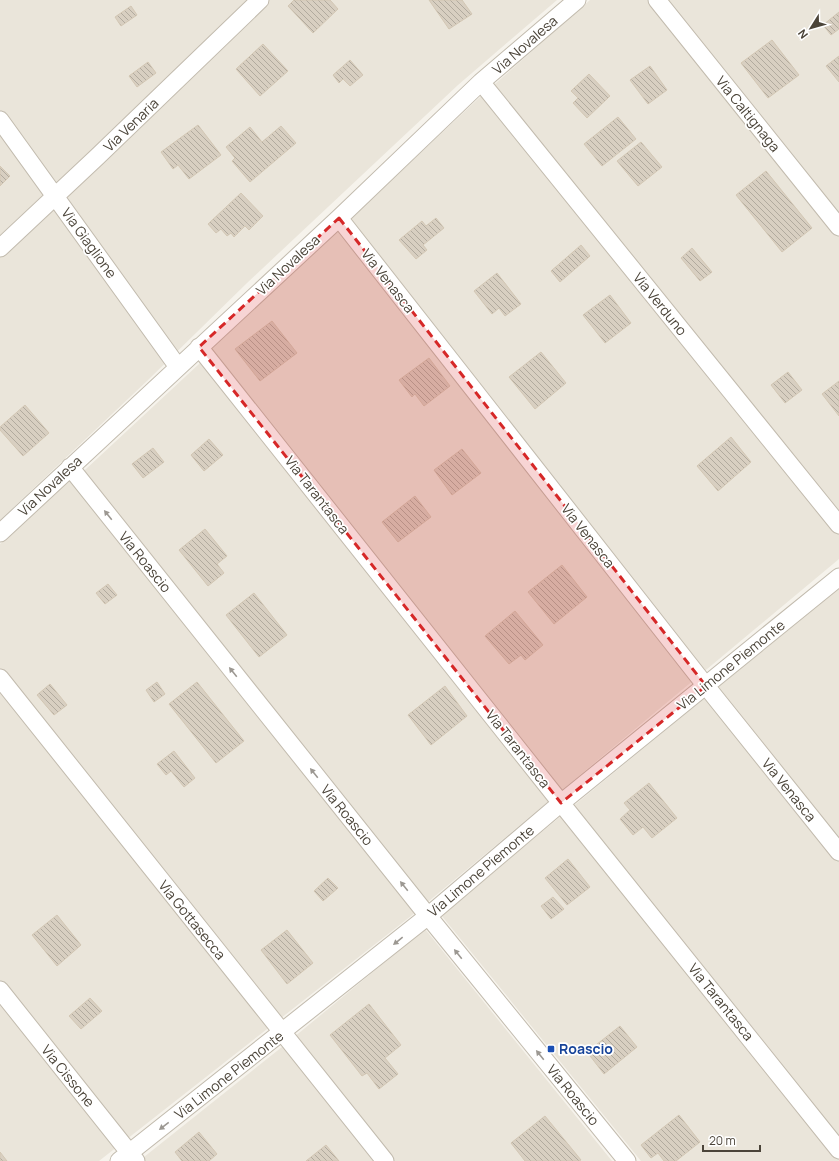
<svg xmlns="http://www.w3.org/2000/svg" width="839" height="1161" viewBox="0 0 839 1161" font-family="Manrope,sans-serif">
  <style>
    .residential { fill: #eae5da }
    .building { fill: url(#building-back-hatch); stroke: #d3c7b4 }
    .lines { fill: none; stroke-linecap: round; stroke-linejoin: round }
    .street-casing { stroke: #c2bbae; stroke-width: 19 }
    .street { stroke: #fff; stroke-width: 17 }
    .oneway { fill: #9c9892 }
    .marked { fill: #d62828; fill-opacity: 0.2; stroke: #d62828; stroke-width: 3; stroke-dasharray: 8 5; stroke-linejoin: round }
    .transit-dot { fill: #1a4fb4; stroke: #fff; stroke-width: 1.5 }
    .labels { text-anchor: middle; stroke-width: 3.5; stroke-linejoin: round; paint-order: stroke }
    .street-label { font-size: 14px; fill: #4b4439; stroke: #fff }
    .transit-label { font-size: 14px; font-weight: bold; fill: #164399; stroke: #fff; text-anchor: start }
  </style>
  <defs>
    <pattern id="building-back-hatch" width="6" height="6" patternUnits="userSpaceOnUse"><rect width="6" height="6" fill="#d8cfc1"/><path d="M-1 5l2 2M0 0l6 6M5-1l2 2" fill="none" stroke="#b1aa9e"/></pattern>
  </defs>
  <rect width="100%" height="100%" fill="#f6f3ec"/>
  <!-- residential -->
  <path class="residential" d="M 0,0 L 557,0 L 458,85 L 247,283 L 147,381 L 0,520 Z
    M 590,0 L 839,0 L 839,559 L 411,916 L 99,1161 L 0,1161 L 0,544 L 60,487 L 86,469 L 199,364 L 215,342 L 336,232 L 479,98 Z
    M 839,589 L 839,1161 L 641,1161 L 441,915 L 707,696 Z
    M 425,929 L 612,1161 L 139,1161 L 282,1047 Z"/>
  <!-- building -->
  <path class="building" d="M 294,0 L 330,0 L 338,9 L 313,33 L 288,6 Z
    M 429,0 L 462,0 L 472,14 L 449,29 Z
    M 131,6 L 137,15 L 121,26 L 115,17 Z
    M 839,12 L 839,29 L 831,35 L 823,25 Z
    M 772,40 L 799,75 L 768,98 L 741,63 Z
    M 263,44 L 288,71 L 260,96 L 236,69 Z
    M 839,56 L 839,82 L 826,66 Z
    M 350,60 L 363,75 L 350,86 L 343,79 L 339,83 L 333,75 Z
    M 148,62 L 156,73 L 137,87 L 129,76 Z
    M 650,66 L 667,90 L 648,104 L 630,80 Z
    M 589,74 L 610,96 L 587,118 L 573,103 L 578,98 L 571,91 Z
    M 618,117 L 636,139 L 602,166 L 584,144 Z
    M 198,125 L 221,155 L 189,179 L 178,165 L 173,169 L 161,152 Z
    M 281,126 L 296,143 L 250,182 L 232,161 L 235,158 L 226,147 L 250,127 L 262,142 Z
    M 641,142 L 662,167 L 638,186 L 617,161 Z
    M 0,166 L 10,176 L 0,186 Z
    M 766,171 L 812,228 L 782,252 L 736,195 Z
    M 241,193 L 263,216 L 249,230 L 245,226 L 234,237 L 231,233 L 227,236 L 221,229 L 216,233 L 208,224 Z
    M 436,218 L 444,228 L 423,245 L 427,250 L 416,259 L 399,240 L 422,221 L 426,226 Z
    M 581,245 L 590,256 L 560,282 L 551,271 Z
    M 692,248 L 712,272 L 700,281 L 681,258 Z
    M 497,273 L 521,304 L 505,316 L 499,308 L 492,314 L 474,291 Z
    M 610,295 L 631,323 L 605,343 L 583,315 Z
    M 272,321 L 297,353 L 260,381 L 235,349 Z
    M 541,352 L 566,383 L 535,409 L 509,377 Z
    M 429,358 L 450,386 L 424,406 L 415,394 L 412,397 L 399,380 Z
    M 788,372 L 802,390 L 785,403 L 771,385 Z
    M 839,381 L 839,416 L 822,394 Z
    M 25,405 L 49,433 L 23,456 L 0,430 L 0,427 Z
    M 731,437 L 751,462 L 718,491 L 697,466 Z
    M 209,439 L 223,455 L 204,471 L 191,455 Z
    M 153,448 L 164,462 L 143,478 L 132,464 Z
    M 462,449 L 481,473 L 452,495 L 434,470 Z
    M 415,496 L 431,517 L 398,542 L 382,522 Z
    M 205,529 L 227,556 L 217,564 L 224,573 L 208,586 L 179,550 Z
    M 562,565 L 587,597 L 554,624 L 528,592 Z
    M 108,584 L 117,595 L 105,604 L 96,593 Z
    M 254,593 L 287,635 L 259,657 L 226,615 Z
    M 515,611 L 543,645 L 525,660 L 521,655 L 509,664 L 485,636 Z
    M 157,682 L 165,694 L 154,702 L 146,690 Z
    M 197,682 L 244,741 L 216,763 L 169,704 Z
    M 50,684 L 67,705 L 54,715 L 37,695 Z
    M 445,686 L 467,716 L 431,745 L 408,715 Z
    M 174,751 L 195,778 L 184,787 L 171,771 L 166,775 L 157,764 Z
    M 649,783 L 677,818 L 652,838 L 643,827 L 633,835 L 620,819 L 630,810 L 624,803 Z
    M 568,859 L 590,887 L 567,905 L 545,878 Z
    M 328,878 L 338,888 L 323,901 L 314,891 Z
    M 553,897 L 564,909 L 551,919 L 541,906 Z
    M 57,915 L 81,945 L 57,966 L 32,935 Z
    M 287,930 L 313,963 L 287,984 L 261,950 Z
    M 90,998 L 102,1011 L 81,1029 L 69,1016 Z
    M 369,1004 L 401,1045 L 385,1058 L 398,1074 L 379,1089 L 367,1073 L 362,1076 L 330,1035 Z
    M 620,1026 L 637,1047 L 604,1074 L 587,1052 Z
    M 679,1115 L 700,1142 L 676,1161 L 664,1161 L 658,1153 L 651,1158 L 641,1145 Z
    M 545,1116 L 581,1160 L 579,1161 L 525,1161 L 511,1143 Z
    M 199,1132 L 217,1154 L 209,1161 L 182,1161 L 175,1152 Z
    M 326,1145 L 339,1161 L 306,1161 Z
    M 0,1152 L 7,1161 L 0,1161 Z"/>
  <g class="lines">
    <defs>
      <path id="street" d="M 657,0 L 839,227
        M 481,82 L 839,525
        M 0,120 L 178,367
        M 339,218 L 706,686 L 839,852
        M 0,248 L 97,157 L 260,0
        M 199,347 L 561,803 L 839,1150
        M 70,467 L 428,916 L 627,1161
        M 0,533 L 339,218 L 481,82 L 577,0
        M 0,678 L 385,1161
        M 0,990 L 136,1161
        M 119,1161 L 428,916 L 561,803 L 839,577"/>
    </defs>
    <!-- street casing -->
    <use href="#street" class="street-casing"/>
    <!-- street -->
    <use href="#street" class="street"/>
  </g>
  <!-- one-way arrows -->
  <defs><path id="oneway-solid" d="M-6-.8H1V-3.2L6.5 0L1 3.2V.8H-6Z"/></defs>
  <g class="oneway">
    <use href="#oneway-solid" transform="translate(108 515) rotate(-129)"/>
    <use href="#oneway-solid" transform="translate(233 672) rotate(-129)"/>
    <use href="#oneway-solid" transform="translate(314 773) rotate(-129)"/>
    <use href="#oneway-solid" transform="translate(404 886) rotate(-129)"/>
    <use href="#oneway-solid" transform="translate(398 941) rotate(141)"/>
    <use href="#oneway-solid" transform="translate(458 954) rotate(-129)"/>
    <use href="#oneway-solid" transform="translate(540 1055) rotate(-129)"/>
    <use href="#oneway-solid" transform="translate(164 1126) rotate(142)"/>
  </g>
  <!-- marked area -->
  <path class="marked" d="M 339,218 L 706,686 L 561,803 L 199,347 Z"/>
  <!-- markers -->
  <rect class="transit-dot" x="547" y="1045" width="8" height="8" rx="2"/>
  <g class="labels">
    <!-- street labels -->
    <g class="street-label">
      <text transform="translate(525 45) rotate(-41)" y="5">Via Novalesa</text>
      <text transform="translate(748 114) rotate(51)" y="5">Via Caltignaga</text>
      <text transform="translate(131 125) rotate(-44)" y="5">Via Venaria</text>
      <text transform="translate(89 243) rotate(54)" y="5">Via Giaglione</text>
      <text transform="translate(288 265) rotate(-43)" y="5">Via Novalesa</text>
      <text transform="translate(388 281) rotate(52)" y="5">Via Venasca</text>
      <text transform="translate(660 304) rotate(51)" y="5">Via Verduno</text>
      <text transform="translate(50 486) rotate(-43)" y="5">Via Novalesa</text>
      <text transform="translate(317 495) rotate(52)" y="5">Via Tarantasca</text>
      <text transform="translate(588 536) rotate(52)" y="5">Via Venasca</text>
      <text transform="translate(145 562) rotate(51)" y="5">Via Roascio</text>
      <text transform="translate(731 665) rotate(-39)" y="5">Via Limone Piemonte</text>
      <text transform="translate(518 749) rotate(52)" y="5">Via Tarantasca</text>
      <text transform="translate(789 790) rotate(51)" y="5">Via Venasca</text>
      <text transform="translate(347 815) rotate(51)" y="5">Via Roascio</text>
      <text transform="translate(481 871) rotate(-40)" y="5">Via Limone Piemonte</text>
      <text transform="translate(192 920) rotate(51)" y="5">Via Gottasecca</text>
      <text transform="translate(721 1002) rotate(51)" y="5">Via Tarantasca</text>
      <text transform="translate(229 1075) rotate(-38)" y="5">Via Limone Piemonte</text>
      <text transform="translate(68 1076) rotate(51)" y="5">Via Cissone</text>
      <text transform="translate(573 1095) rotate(51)" y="5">Via Roascio</text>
    </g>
    <!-- transit labels -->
    <g class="transit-label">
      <text x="559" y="1054">Roascio</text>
    </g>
  </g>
  <!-- north arrow -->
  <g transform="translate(811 28) rotate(233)" stroke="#ffffff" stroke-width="3" paint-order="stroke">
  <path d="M0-3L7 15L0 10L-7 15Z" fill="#4b4439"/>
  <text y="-6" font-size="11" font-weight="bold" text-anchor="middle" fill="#4b4439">N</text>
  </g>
  <!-- scale -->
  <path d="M703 1145v6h57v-6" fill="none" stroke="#4b4439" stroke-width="2"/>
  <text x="709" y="1145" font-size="12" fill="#4b4439" stroke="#ffffff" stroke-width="3" paint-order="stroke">20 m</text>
</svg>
